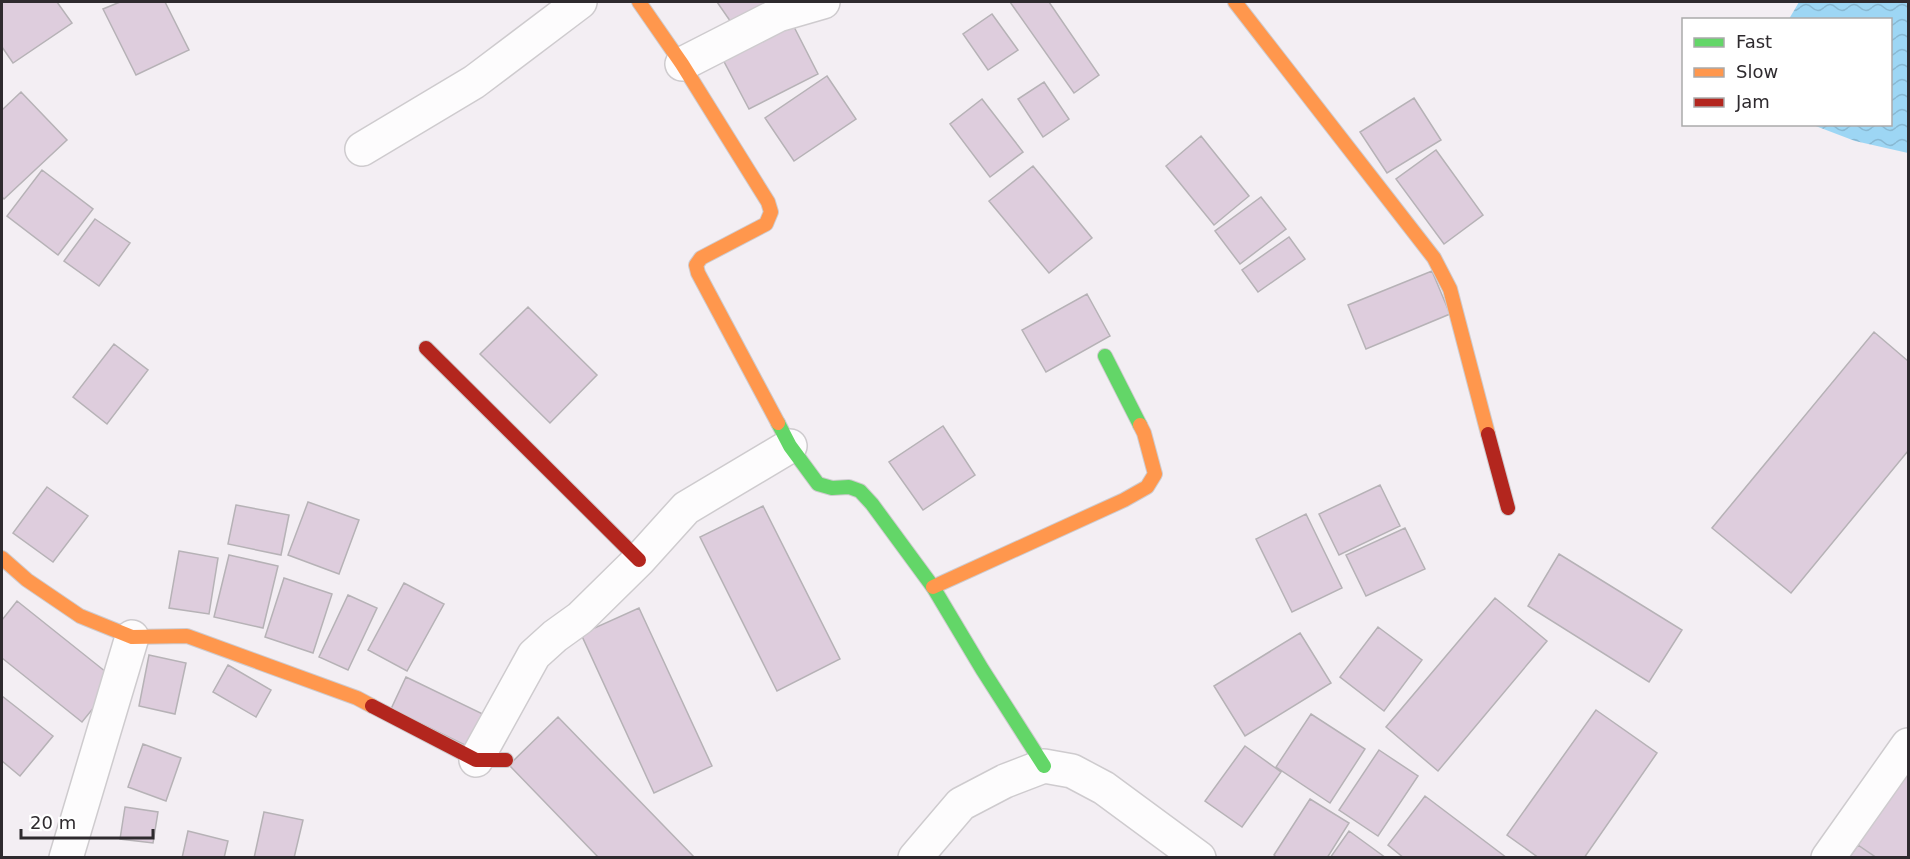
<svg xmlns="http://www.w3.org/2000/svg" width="1910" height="859" viewBox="0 0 1910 859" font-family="'DejaVu Sans',sans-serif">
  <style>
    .water { fill: url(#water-waves) }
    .building { fill: #decddd; stroke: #b6b2b6; stroke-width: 1.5 }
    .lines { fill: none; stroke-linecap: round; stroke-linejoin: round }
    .street-casing { stroke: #cecbce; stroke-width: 36 }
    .fast-casing { stroke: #cecbce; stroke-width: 16 }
    .slow-casing { stroke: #cecbce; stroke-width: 16 }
    .jam-casing { stroke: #cecbce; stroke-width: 16 }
    .street { stroke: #fdfcfd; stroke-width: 33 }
    .fast { stroke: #63d668; stroke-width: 14 }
    .slow { stroke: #ff974d; stroke-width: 14 }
    .jam { stroke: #b3261e; stroke-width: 14 }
  </style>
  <defs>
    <pattern id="water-waves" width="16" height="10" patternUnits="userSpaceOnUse" patternTransform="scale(1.5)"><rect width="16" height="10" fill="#9dd6f4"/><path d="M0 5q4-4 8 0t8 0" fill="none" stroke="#88b8d2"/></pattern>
  </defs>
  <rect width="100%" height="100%" fill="#f3eef3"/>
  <!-- water -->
  <path class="water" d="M 1799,2 L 1908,2 L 1908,153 L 1855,141 L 1813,125 L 1890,124 L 1890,20 L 1789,19 Z"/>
  <!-- building -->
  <path class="building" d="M 2,2 L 57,2 L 72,23 L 13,63 L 2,47 Z
    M 120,2 L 165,2 L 189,50 L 136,75 L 103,9 Z
    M 717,2 L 775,2 L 735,28 Z
    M 1010,2 L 1049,2 L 1099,75 L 1074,93 Z
    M 992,14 L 1018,50 L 988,70 L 963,34 Z
    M 790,19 L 818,74 L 749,109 L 720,54 Z
    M 827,76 L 856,119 L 794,161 L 765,118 Z
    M 1044,82 L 1069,119 L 1043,137 L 1018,99 Z
    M 21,92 L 67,140 L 4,199 L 2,197 L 2,110 Z
    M 1414,98 L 1441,140 L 1387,173 L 1360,132 Z
    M 982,99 L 1023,152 L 990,177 L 950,124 Z
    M 1201,136 L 1249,196 L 1214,225 L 1166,166 Z
    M 1436,150 L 1483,215 L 1444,244 L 1396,179 Z
    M 1033,166 L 1092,238 L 1049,273 L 989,201 Z
    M 42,170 L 93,209 L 58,255 L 7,216 Z
    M 1261,197 L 1286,229 L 1240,264 L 1215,231 Z
    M 95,219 L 130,243 L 99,286 L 64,261 Z
    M 1289,237 L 1305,259 L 1258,292 L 1242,270 Z
    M 1432,271 L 1450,314 L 1366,349 L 1348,305 Z
    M 1087,294 L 1110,336 L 1046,372 L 1022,330 Z
    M 528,307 L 597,375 L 550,423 L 480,354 Z
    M 1874,332 L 1908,361 L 1908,451 L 1791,593 L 1712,528 Z
    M 114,344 L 148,370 L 107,424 L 73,397 Z
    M 943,426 L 975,475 L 923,510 L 889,462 Z
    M 1380,485 L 1400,526 L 1339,555 L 1319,514 Z
    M 47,487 L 88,516 L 53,562 L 13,533 Z
    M 308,502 L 359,520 L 339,574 L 288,555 Z
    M 236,505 L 289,515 L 281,555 L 228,544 Z
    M 763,506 L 840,659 L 777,691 L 700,537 Z
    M 1306,514 L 1342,588 L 1292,612 L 1256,539 Z
    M 1405,528 L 1425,569 L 1366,596 L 1346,555 Z
    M 179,551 L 218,558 L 209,614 L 169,608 Z
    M 1559,554 L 1682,630 L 1649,682 L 1528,606 Z
    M 229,555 L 278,566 L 263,628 L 214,617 Z
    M 284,578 L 332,594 L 313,653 L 265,637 Z
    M 404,583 L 444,604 L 407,671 L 368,650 Z
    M 348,595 L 377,608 L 348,670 L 319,657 Z
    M 1495,598 L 1547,641 L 1438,771 L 1386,727 Z
    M 17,601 L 116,680 L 82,722 L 2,658 L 2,620 Z
    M 639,608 L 712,766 L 654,793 L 581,634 Z
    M 1378,627 L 1422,660 L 1384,711 L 1340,677 Z
    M 1300,633 L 1331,683 L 1245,736 L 1214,686 Z
    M 149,655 L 186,663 L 175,714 L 139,706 Z
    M 228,665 L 271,690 L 256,717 L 213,692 Z
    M 406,677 L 489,717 L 473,749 L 391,709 Z
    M 2,696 L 53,736 L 20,776 L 2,761 Z
    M 1596,710 L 1657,753 L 1584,858 L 1539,858 L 1507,835 Z
    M 1311,714 L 1365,749 L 1330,803 L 1276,767 Z
    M 558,717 L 695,858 L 599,858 L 509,765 Z
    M 143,744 L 181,758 L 166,801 L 128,787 Z
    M 1245,746 L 1281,772 L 1242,827 L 1205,801 Z
    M 1379,750 L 1418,776 L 1378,836 L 1339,810 Z
    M 1908,768 L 1908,858 L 1877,858 L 1858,845 Z
    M 1425,796 L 1507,858 L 1404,858 L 1388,845 Z
    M 1310,799 L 1349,823 L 1327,858 L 1277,858 L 1274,855 Z
    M 125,807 L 158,812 L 153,843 L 120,839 Z
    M 264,812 L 303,820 L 294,858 L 254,858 Z
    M 188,831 L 228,841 L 224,858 L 182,858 Z
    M 1349,831 L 1386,858 L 1330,858 Z
    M 1858,845 L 1877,858 L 1849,858 Z"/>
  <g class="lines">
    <defs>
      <path id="street" d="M 682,64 L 778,15 L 823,2
        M 362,149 L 474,82 L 580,2
        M 476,760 L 534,655 L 555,636 L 580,618 L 639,560 L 686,508 L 790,446
        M 66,858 L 132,637
        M 915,858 L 961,804 L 1005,781 L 1044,766 L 1072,771 L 1104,788 L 1199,858
        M 1828,858 L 1908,745"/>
      <path id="fast" d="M 1105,356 L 1140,425
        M 778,423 L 790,446 L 818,484 L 832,488 L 849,487 L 860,491 L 872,504 L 933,587 L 982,669 L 1044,766"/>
      <path id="slow" d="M 639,2 L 682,64 L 768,202 L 771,212 L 766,224 L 701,258 L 696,265 L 698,273 L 778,423
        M 1235,2 L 1434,258 L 1450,289 L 1488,434
        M 2,558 L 27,580 L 80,616 L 132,637 L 187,636 L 357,698 L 372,706
        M 933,587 L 1124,500 L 1147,487 L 1155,474 L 1144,433 L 1140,425"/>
      <path id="jam" d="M 426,348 L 639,560
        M 1488,434 L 1508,508
        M 372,706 L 476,760 L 506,760"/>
    </defs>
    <!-- street casing -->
    <use href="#street" class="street-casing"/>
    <!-- fast casing -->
    <use href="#fast" class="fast-casing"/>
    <!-- slow casing -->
    <use href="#slow" class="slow-casing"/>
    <!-- jam casing -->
    <use href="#jam" class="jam-casing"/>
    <!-- street -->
    <use href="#street" class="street"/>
    <!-- fast -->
    <use href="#fast" class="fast"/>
    <!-- slow -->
    <use href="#slow" class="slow"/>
    <!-- jam -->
    <use href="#jam" class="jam"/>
  </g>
  <!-- border -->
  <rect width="1910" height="859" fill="none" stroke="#2e2a2e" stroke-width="6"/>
  <!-- legend -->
  <rect x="1682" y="18" width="210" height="108" fill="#ffffff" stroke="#abaaab" stroke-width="1.5"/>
  <rect x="1694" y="38" width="30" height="9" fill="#63d668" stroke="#abaaab" stroke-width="1.5"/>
  <text x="1736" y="48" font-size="18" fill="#2e2a2e">Fast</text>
  <rect x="1694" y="68" width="30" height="9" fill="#ff974d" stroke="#abaaab" stroke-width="1.5"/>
  <text x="1736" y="78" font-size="18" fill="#2e2a2e">Slow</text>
  <rect x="1694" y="98" width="30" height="9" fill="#b3261e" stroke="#abaaab" stroke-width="1.5"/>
  <text x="1736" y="108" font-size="18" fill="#2e2a2e">Jam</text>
  <!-- scale -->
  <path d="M21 829v9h132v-9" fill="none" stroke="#2e2a2e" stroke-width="3"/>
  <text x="30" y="829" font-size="18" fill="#2e2a2e" stroke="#ffffff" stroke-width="4.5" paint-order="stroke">20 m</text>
</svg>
